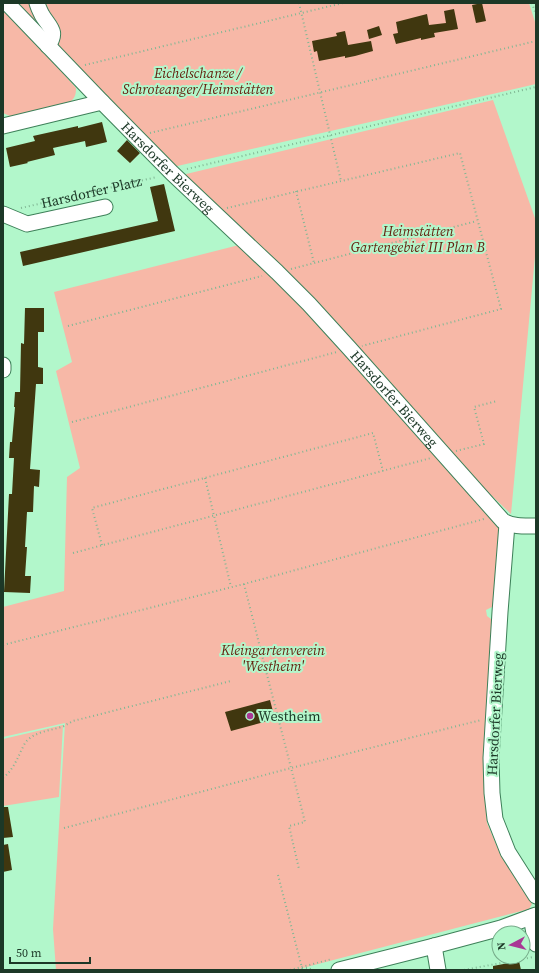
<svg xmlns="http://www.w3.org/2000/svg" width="539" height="973" viewBox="0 0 539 973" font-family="'Source Serif 4',serif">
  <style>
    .green { fill: #f7b8a7 }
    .building { fill: #40370f }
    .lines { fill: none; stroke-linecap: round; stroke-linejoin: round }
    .minor-casing { stroke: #3e8059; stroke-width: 17 }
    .path { stroke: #80b794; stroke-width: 2; stroke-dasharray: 1 3; stroke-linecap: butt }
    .minor { stroke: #fff; stroke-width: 15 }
    .poi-dot { fill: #a93895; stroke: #b2f7cb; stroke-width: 1.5 }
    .labels { text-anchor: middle; stroke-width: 4; stroke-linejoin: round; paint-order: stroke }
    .park-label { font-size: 14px; font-style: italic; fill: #652210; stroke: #b2f7cb }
    .street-label { font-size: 14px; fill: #1c3827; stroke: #b2f7cb }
    .poi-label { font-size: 14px; fill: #1c3827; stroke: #b2f7cb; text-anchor: start }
  </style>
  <rect width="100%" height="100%" fill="#b2f7cb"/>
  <!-- green -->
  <path class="green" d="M 15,3 L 529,3 L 536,25 L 536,84 L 173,167 Z
    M 3,5 L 76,88 C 76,95 75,98 69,103 L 14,116 L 10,116 L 3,113 Z
    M 493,100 L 536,221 L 536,246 L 511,514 L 471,476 L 182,175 Z
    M 239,245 L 305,309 L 502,530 L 494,606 L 486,610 L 487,616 L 495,622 L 484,781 L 487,823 L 501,856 L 532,904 L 529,909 L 295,970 L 56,970 L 53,929 L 65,723 L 3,737 L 3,607 L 64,591 L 67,477 L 80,468 L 56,371 L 72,362 L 54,292 Z
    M 63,725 L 59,797 L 3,806 L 3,739 Z"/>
  <!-- building -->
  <path class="building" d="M 482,3 L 486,21 L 476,23 L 472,5 Z
    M 454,9 L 458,29 L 434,33 L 435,37 L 421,40 L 421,38 L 396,44 L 393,34 L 398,33 L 396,22 L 427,14 L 429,25 L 446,23 L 444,11 Z
    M 379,26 L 382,35 L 369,39 L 367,30 Z
    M 345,31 L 348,45 L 371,41 L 373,51 L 355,56 L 345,58 L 345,56 L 319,61 L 317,51 L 314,52 L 312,41 L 337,36 L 336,33 Z
    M 102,122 L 107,142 L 86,147 L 85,141 L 53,148 L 55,155 L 27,162 L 28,163 L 10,167 L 6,148 L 35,141 L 33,136 L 78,126 L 78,128 Z
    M 127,140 L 140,153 L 130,163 L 117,151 Z
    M 164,184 L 175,231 L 23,266 L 20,252 L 158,221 L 150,187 Z
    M 25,308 L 44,308 L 44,332 L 38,332 L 38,367 L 43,368 L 43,384 L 36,384 L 30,469 L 40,470 L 39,487 L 34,486 L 33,512 L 27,512 L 25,547 L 27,547 L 25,576 L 31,576 L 30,593 L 4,592 L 9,494 L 12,494 L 14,458 L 9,458 L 10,442 L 12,442 L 15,407 L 14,407 L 15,392 L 20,392 L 21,343 L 24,344 Z
    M 270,700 L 275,719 L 231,731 L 225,712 Z
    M 3,807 L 8,807 L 13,837 L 3,838 Z
    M 8,844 L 12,870 L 3,872 L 3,845 Z
    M 519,961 L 521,970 L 493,970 L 493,966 Z"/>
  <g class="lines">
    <defs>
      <g id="minor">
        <path id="s2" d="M 7,3 L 102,102 L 172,173 L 277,272 L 309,304 L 350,349 L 503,521 C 513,527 525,526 536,526"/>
        <path d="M 37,3 C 38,7 40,11 42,15 C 50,28 58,31 48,46"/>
        <path d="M 3,126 L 102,102"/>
        <path d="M 3,214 L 27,224 L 105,207"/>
        <path d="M 3,365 L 3,370"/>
        <path d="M 507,524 L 500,612 L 491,758 L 492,793 L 495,819 L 508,852 L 536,896"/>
        <path d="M 531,917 L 536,944"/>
        <path d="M 434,946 L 438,970"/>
        <path d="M 339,970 L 434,946 L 501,928 L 536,915"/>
      </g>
    </defs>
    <!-- minor casing -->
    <use href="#minor" class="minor-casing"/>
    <!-- path -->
    <g class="path">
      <path d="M 299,3 L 341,181"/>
      <path d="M 532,3 L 536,15"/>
      <path d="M 85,65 L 343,3"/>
      <path d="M 150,133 L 536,41"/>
      <path d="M 187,169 L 536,87"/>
      <path d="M 296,191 L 314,263"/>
      <path id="s1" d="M 21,208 L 157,177"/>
      <path d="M 227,208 L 460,153 L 501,309 L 362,346"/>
      <path d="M 291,269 L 477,221"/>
      <path d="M 68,326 L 262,276"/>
      <path d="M 72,422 L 337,352"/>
      <path d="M 456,451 L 484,444 L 474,407 L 497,401"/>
      <path d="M 205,478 L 231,587"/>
      <path d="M 102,545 L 92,508 L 373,433 L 383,471"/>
      <path d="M 73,553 L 431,458"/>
      <path d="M 244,584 L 266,671 L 305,822 L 289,826 L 299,869"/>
      <path d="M 3,645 L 244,584 L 484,519"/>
      <path d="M 3,778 C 15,768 18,756 25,743 C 34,731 51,731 64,726 C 67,724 70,723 73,721 L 231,681"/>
      <path d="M 64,828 L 291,768 L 481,720"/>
      <path d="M 278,875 L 302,968 L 309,968 L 312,970"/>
      <path d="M 290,970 L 332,959"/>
      <path d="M 464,970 L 533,957"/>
    </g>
    <!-- minor -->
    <use href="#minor" class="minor"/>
  </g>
  <!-- markers -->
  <circle class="poi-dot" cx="250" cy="716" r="4"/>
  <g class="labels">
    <!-- park labels -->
    <g class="park-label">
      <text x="198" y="78">Eichelschanze /<tspan x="198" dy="16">Schroteanger/Heimstätten</tspan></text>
      <text x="418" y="236">Heimstätten<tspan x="418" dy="16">Gartengebiet III Plan B</tspan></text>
      <text x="273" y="655">Kleingartenverein<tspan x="273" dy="16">'Westheim'</tspan></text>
    </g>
    <!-- street labels -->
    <g class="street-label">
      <text dy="5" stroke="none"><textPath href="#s2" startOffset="230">Harsdorfer Bierweg</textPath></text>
      <text dy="5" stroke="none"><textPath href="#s1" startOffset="72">Harsdorfer Platz</textPath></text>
      <text dy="5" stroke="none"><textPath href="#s2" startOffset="554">Harsdorfer Bierweg</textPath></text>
      <text transform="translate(495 714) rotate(-87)" y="5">Harsdorfer Bierweg</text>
    </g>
    <!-- poi labels -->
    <g class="poi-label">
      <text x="258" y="721">Westheim</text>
    </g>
  </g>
  <!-- border -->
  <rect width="539" height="973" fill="none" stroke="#1c3827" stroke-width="8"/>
  <!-- north arrow -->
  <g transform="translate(511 945) rotate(263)"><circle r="19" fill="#b2f7cb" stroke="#76ab89"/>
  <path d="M0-3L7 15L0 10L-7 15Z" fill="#a93895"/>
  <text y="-6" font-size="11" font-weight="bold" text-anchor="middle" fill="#1c3827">N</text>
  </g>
  <!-- scale -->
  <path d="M10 957v6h80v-6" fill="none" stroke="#1c3827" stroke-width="2"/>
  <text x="16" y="957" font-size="12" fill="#1c3827" stroke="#b2f7cb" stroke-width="3" paint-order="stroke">50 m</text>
</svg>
